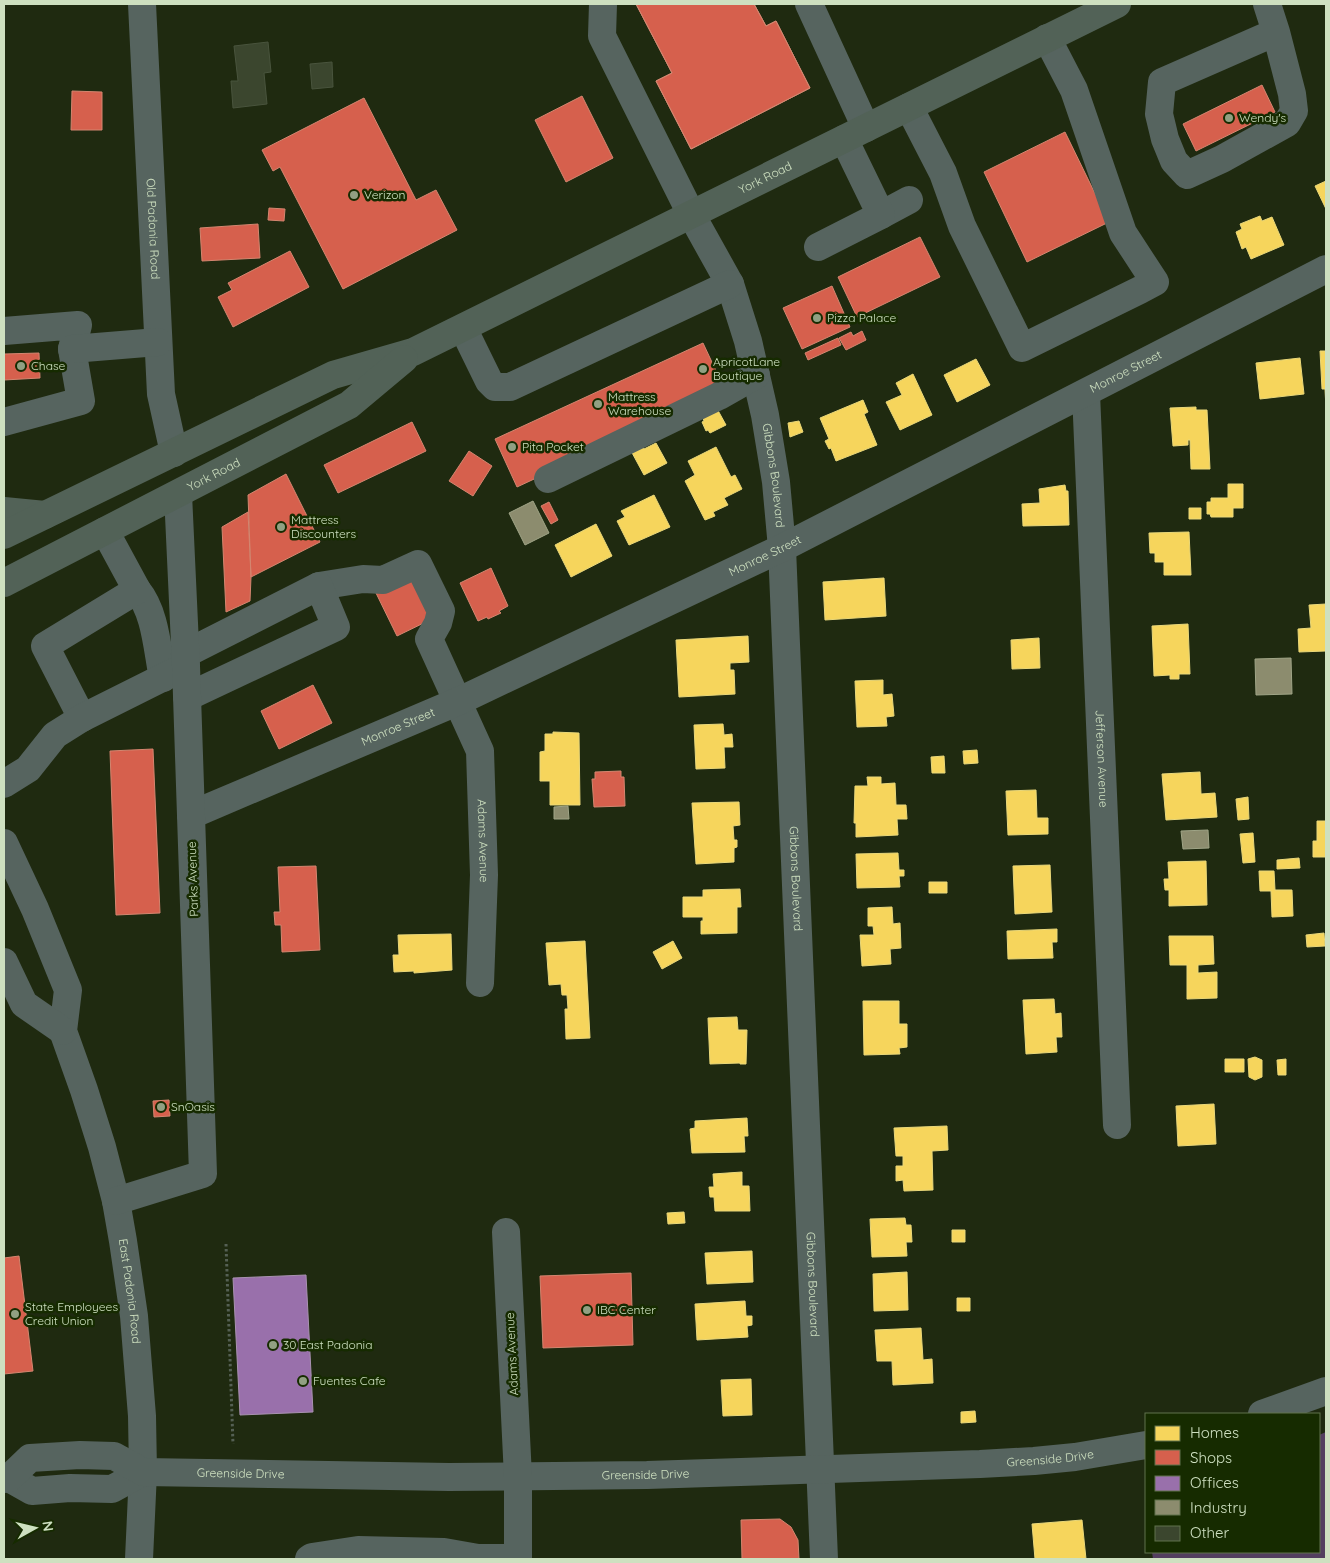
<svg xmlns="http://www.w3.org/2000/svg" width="1330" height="1563" viewBox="0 0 1330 1563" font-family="Quicksand,sans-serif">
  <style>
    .green { fill: #533f5f }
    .homes { fill: #f6d55c; stroke: #ead87a }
    .shops { fill: #d6604d; stroke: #d48670 }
    .offices { fill: #9970ab; stroke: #a992b1 }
    .industry { fill: #8c8c6e; stroke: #a0a587 }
    .building { fill: #3b462e; stroke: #49543d }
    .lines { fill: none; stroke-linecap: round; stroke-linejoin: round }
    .path { stroke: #556054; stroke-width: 3; stroke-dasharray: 2.5 2.5; stroke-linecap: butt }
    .minor { stroke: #56645f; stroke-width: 28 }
    .major { stroke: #526257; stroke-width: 28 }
    .poi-dot { fill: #91a082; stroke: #162b00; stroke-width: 2 }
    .labels { text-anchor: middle; stroke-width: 5; stroke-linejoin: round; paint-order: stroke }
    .poi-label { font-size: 12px; fill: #cee0c0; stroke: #162b00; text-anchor: start }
    .street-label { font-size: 12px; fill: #cee0c0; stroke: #162b00 }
  </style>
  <rect width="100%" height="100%" fill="#1f2a10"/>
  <!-- green -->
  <path class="green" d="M 1326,1432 L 1326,1559 L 1153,1559 L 1152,1552 L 1319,1552 L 1319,1435 Z"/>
  <!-- homes -->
  <path class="homes" d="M 1326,181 L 1326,209 L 1315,186 Z
    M 1260,216 L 1262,221 L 1272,217 L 1284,245 L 1251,259 L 1246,247 L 1242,249 L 1236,232 L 1242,229 L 1240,224 Z
    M 1320,351 L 1326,351 L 1326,409 L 1325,389 L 1322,389 Z
    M 1300,358 L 1304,394 L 1260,399 L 1256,363 Z
    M 976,359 L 990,385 L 957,402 L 944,375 Z
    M 913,374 L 932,415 L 900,430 L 886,402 L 902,395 L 896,383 Z
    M 863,400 L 868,412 L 864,414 L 877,445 L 836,461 L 831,448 L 829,449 L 825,441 L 829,439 L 820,418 Z
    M 715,405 L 726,425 L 710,433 L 708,430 L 706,431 L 702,422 L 704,421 L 703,418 Z
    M 1196,407 L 1196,410 L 1207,410 L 1210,469 L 1191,469 L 1190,440 L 1188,440 L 1188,445 L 1173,446 L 1170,408 Z
    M 799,421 L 803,432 L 790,437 L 788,423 Z
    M 641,443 L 644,449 L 656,443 L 667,463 L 644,475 L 630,449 Z
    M 716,447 L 731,477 L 735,475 L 742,489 L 724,498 L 728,505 L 713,512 L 715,516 L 705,520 L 685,481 L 695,475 L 688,461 Z
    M 1228,484 L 1243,484 L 1243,508 L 1233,508 L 1233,517 L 1211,517 L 1210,514 L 1207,514 L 1207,502 L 1211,502 L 1211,498 L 1228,498 Z
    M 1065,485 L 1066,491 L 1068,491 L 1069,525 L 1023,526 L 1022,504 L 1040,503 L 1039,489 Z
    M 654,495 L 670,527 L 629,545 L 617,521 L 625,517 L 621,511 Z
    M 1189,508 L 1201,508 L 1201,519 L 1189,519 Z
    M 596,524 L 612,556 L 571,577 L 555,545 Z
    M 1189,532 L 1191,575 L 1164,575 L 1164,562 L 1155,562 L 1155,553 L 1150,553 L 1149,533 Z
    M 884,578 L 886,616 L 825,620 L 823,582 Z
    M 1326,604 L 1326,651 L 1299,652 L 1298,629 L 1311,628 L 1309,605 Z
    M 1188,624 L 1190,674 L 1179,674 L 1179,679 L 1170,679 L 1170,675 L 1154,676 L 1152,626 Z
    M 748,636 L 749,662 L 730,663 L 730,670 L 734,670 L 735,694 L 679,697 L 676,640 Z
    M 1039,638 L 1040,668 L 1012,669 L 1011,640 Z
    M 883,680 L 883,695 L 892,694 L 894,716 L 886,717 L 887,726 L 857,727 L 855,681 Z
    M 723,724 L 724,735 L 732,734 L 733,747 L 724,747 L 725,768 L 696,769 L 694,725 Z
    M 553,732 L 579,733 L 580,805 L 550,805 L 550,781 L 540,781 L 540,752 L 545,751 L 545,734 L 553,734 Z
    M 977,750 L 978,763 L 964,764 L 963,751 Z
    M 944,756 L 945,773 L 932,773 L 931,757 Z
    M 1200,772 L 1201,794 L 1215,793 L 1217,817 L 1166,820 L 1162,774 Z
    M 867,777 L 881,777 L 881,784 L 895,783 L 896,805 L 906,805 L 907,819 L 897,819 L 898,835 L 856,837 L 856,823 L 854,823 L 855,786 L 868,786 Z
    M 1036,790 L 1037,818 L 1048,818 L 1048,834 L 1008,835 L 1006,791 Z
    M 1248,797 L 1249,819 L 1238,820 L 1236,799 Z
    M 739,802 L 740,825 L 733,826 L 734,840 L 737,840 L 737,847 L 734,848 L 734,862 L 696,864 L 692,803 Z
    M 1317,821 L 1326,821 L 1326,857 L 1313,857 L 1313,841 L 1317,841 Z
    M 1253,833 L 1255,862 L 1243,863 L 1240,834 Z
    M 898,853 L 899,870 L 904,870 L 904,876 L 899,876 L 900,887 L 857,888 L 856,854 Z
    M 1299,858 L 1300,868 L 1277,869 L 1277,860 Z
    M 1206,861 L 1207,905 L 1169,906 L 1169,890 L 1165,890 L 1164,879 L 1169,879 L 1168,862 Z
    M 1050,865 L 1052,912 L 1015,914 L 1013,866 Z
    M 1259,871 L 1274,871 L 1275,890 L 1292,890 L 1293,916 L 1272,917 L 1271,891 L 1260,891 Z
    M 929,882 L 947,882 L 947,893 L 929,893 Z
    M 740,889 L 741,907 L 737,907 L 737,933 L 701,934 L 701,921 L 703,921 L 703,917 L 683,917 L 683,897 L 703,897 L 703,890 Z
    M 892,907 L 893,924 L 900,923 L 901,948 L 890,949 L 891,964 L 862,966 L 860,935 L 874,935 L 873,926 L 868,926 L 868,908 Z
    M 1057,929 L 1057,942 L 1052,942 L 1053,958 L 1008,959 L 1007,931 Z
    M 1324,933 L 1325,946 L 1307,947 L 1306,935 Z
    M 451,934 L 452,970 L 414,973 L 414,971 L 394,972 L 393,955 L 399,955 L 398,935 Z
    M 1169,936 L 1213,936 L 1214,964 L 1198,965 L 1198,973 L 1217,972 L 1217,998 L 1187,999 L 1187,965 L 1170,965 Z
    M 585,941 L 590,1038 L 566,1039 L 565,1009 L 568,1009 L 567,995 L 562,995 L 561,984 L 549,985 L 546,943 Z
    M 673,941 L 682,958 L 662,969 L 653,952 Z
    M 1054,999 L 1055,1014 L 1061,1013 L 1062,1037 L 1056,1037 L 1057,1052 L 1026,1054 L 1023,1000 Z
    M 863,1001 L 899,1001 L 899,1024 L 907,1024 L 907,1047 L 899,1048 L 900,1054 L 864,1055 Z
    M 737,1017 L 738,1030 L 747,1030 L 746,1064 L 740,1064 L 740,1063 L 710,1064 L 708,1018 Z
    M 1255,1057 L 1262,1060 L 1262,1077 L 1255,1080 L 1249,1077 L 1248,1059 Z
    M 1225,1059 L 1244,1059 L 1244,1072 L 1225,1072 Z
    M 1286,1059 L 1286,1075 L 1278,1075 L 1277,1060 Z
    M 1214,1104 L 1216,1144 L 1178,1146 L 1176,1106 Z
    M 747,1118 L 748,1136 L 744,1136 L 745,1152 L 692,1153 L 690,1129 L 695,1128 L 695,1121 Z
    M 947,1126 L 948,1150 L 932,1151 L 933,1190 L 904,1191 L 903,1180 L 896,1181 L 896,1166 L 903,1166 L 903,1156 L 896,1156 L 894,1128 Z
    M 742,1172 L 742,1186 L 749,1186 L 750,1211 L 715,1211 L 714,1197 L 710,1197 L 709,1187 L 714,1187 L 713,1174 Z
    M 684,1212 L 685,1223 L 668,1224 L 667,1213 Z
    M 905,1218 L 906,1225 L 911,1225 L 912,1242 L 906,1242 L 907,1256 L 872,1257 L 870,1219 Z
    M 952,1230 L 965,1230 L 965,1242 L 952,1242 Z
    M 752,1251 L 753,1282 L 707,1284 L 705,1253 Z
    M 907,1272 L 908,1310 L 874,1311 L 873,1274 Z
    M 957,1298 L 970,1298 L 970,1311 L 957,1311 Z
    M 745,1301 L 746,1316 L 752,1316 L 752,1325 L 747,1326 L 748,1337 L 697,1340 L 695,1304 Z
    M 921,1328 L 923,1360 L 932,1359 L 933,1383 L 893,1385 L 892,1361 L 877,1361 L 875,1330 Z
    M 751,1379 L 752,1415 L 723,1416 L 721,1380 Z
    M 975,1411 L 976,1422 L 961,1423 L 961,1412 Z
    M 1082,1520 L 1086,1559 L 1035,1559 L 1032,1524 Z"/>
  <!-- shops -->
  <path class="shops" d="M 636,4 L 754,4 L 766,26 L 776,21 L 810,88 L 691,149 L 656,81 L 672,73 Z
    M 636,4 L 754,4 L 766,26 L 776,21 L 810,88 L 691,149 L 656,81 L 672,73 Z
    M 1262,85 L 1275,112 L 1196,151 L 1183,124 Z
    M 72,91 L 102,92 L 102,130 L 71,130 Z
    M 582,96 L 613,158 L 566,182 L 535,120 Z
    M 364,98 L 416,200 L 436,190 L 457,230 L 343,289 L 280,167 L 273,171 L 262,150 Z
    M 1065,132 L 1109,222 L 1027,262 L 984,172 Z
    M 269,208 L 285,209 L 284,221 L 268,220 Z
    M 258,224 L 260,258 L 202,261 L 200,228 Z
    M 920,237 L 940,277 L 857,317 L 838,277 Z
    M 290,251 L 309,287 L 233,327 L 218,297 L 232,290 L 228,283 Z
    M 832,286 L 850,327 L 802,349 L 783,308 Z
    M 862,331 L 866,340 L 846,350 L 839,338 L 851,332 L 853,336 Z
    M 838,338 L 841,345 L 808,360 L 805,353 Z
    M 703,343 L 725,390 L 517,487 L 495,439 Z
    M 39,353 L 40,378 L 4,380 L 4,354 Z
    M 412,422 L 426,451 L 338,493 L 324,465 Z
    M 469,451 L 492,466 L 473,496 L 449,481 Z
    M 286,474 L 320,542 L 251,577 L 248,495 Z
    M 549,502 L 558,520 L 551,524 L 541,506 Z
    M 248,512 L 251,577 L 250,601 L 226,612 L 222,527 Z
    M 491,568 L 508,606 L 499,611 L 501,613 L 488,619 L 487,617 L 478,621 L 460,583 Z
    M 414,571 L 436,617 L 397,636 L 375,591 Z
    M 313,685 L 332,723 L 279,749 L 261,711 Z
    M 153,749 L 160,913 L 116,915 L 110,751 Z
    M 621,771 L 621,777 L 624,777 L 625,806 L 594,807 L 592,779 L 595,779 L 595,772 Z
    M 316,866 L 320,950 L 282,952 L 281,925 L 275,925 L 274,912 L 280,912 L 278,867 Z
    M 169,1100 L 170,1116 L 154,1117 L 153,1101 Z
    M 19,1256 L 33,1371 L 4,1374 L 4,1258 Z
    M 631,1273 L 633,1345 L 543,1348 L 540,1276 Z
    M 780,1519 L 791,1527 L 798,1540 L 799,1559 L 742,1559 L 741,1520 Z"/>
  <!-- offices -->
  <path class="offices" d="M 306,1275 L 313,1412 L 240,1415 L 233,1278 Z"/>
  <!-- industry -->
  <path class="industry" d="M 533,501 L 549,533 L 525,545 L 509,513 Z
    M 1291,658 L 1292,694 L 1256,695 L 1255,659 Z
    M 568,806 L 569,819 L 554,819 L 554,807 Z
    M 1208,830 L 1209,848 L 1183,849 L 1181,831 Z"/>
  <!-- building -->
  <path class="building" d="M 268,42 L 271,72 L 264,73 L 267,104 L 233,108 L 231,81 L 238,81 L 234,46 Z
    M 332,62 L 333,87 L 312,89 L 310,64 Z"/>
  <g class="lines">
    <!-- path -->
    <path class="path" d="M 226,1244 L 233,1444"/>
    <!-- minor -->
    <g class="minor">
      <path id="s1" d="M 142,4 L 161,394 L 174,453"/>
      <path id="s2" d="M 603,4 L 602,36 L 691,214 L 730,284 L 748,341 L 765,415 L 776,482 L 782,548 L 824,1559"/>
      <path d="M 809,4 L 866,128"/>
      <path d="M 1267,4 L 1276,32 L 1292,94 L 1294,111 L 1287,123 L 1222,159 L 1187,175 L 1174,161 L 1165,139 L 1159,114 L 1162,82 L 1276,32"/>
      <path d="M 909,107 L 943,173 L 962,226 L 1022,348 L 1140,290 L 1155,282 L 1123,233 L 1074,90 L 1047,38"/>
      <path d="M 881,215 L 909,200"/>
      <path d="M 818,247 L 881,215 L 844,139"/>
      <path d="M 463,328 L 489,381 L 495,387 L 510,387 L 730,284"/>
      <path d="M 4,331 L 78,325 L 72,349 L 81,401 L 4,422"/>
      <path d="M 72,349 L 158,342"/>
      <path id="s3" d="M 1086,393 L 1117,1125"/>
      <path d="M 548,479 L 719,396 L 756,375"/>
      <path id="s4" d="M 319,586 L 363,579 L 383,580 L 418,564 L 441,611 L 438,623 L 429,639 L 480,751 L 484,875 L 480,983"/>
      <path d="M 137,590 C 156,613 157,649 163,678"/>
      <path d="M 185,654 L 319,586 L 336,627 L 187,697"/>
      <path d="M 82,718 L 45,646 L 137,590 L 105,531"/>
      <path d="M 4,784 L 28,769 L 55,735 L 82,718 L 186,666"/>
      <path id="s5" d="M 191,815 L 459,701 L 782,548 L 1326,269"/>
      <path id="s6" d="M 4,843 L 35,909 L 68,990 L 63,1031 L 84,1090 L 102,1147 L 116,1201 L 123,1241 L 134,1316 L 142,1416 L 143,1472 L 139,1559"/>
      <path d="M 4,962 L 24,1004 L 63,1031"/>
      <path d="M 116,1201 L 203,1174 L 186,666 L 178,494"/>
      <path d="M 1262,1414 L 1326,1391"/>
      <path d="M 9,1478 L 32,1491 L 70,1488 L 112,1489 L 143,1472"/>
      <path id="s7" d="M 4,1479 L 9,1478 L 30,1458 L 80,1455 L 114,1456 L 143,1472 L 449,1477 L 647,1475 L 980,1464 L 1034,1461 L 1075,1457 L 1146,1445"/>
      <path d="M 309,1559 L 312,1557 L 358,1550 L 444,1552 L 478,1558 L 518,1558 L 518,1477 L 506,1232"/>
    </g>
    <!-- major -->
    <g class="major">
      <path d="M 4,511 L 45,515"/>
      <path id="s8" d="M 4,535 L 333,375 L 413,352 L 1117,4"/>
      <path id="s9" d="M 4,583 L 349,405 L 404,359"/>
    </g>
  </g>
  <!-- markers -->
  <g class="poi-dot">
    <circle cx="1229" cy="118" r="5"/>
    <circle cx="354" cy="195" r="5"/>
    <circle cx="817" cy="318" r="5"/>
    <circle cx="21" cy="366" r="5"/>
    <circle cx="703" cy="369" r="5"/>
    <circle cx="598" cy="404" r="5"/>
    <circle cx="512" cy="447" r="5"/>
    <circle cx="281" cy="527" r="5"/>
    <circle cx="161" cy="1107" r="5"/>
    <circle cx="587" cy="1310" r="5"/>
    <circle cx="15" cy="1314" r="5"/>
    <circle cx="273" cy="1345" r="5"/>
    <circle cx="303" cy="1381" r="5"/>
  </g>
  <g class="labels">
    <!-- poi labels -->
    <g class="poi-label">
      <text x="1239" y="122">Wendy's</text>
      <text x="364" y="199">Verizon</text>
      <text x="827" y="322">Pizza Palace</text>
      <text x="713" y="366">ApricotLane<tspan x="713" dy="14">Boutique</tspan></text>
      <text x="31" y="370">Chase</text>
      <text x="608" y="401">Mattress<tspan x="608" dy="14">Warehouse</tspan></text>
      <text x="522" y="451">Pita Pocket</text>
      <text x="291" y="524">Mattress<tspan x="291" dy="14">Discounters</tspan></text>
      <text x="171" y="1111">SnOasis</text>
      <text x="25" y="1311">State Employees<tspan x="25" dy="14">Credit Union</tspan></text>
      <text x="597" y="1314">IBC Center</text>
      <text x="283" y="1349">30 East Padonia</text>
      <text x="313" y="1385">Fuentes Cafe</text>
    </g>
    <!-- street labels -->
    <g class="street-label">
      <text dy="4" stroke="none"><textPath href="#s8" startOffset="842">York Road</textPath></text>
      <text dy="4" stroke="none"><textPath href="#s1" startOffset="225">Old Padonia Road</textPath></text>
      <text dy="4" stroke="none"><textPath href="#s5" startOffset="1035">Monroe Street</textPath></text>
      <text dy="4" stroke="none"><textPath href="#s9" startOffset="236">York Road</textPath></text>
      <text dy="4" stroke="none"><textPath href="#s2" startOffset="508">Gibbons Boulevard</textPath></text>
      <text dy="4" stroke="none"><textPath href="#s5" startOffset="630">Monroe Street</textPath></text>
      <text dy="4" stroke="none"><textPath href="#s5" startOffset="225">Monroe Street</textPath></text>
      <text dy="4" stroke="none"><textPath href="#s3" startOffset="366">Jefferson Avenue</textPath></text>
      <text dy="4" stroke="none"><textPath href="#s4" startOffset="399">Adams Avenue</textPath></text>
      <text transform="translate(193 879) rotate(-92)" y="4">Parks Avenue</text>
      <text dy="4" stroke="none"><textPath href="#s2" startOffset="912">Gibbons Boulevard</textPath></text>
      <text dy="4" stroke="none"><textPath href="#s2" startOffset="1318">Gibbons Boulevard</textPath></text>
      <text dy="4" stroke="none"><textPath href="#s6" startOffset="471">East Padonia Road</textPath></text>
      <text transform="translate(512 1354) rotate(-93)" y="4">Adams Avenue</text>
      <text dy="4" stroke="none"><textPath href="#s7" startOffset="1059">Greenside Drive</textPath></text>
      <text dy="4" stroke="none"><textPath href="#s7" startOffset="249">Greenside Drive</textPath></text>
      <text dy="4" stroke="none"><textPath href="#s7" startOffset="654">Greenside Drive</textPath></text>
    </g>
  </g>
  <!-- border -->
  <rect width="1330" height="1563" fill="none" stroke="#cee0c0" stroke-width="10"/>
  <!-- legend -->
  <rect x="1145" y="1413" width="175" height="140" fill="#162b00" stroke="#60734d"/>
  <rect x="1155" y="1426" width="25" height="15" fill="#f6d55c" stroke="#60734d"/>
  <text x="1190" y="1438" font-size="15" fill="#cee0c0">Homes</text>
  <rect x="1155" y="1450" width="25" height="15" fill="#d6604d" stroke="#60734d"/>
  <text x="1190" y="1463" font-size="15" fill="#cee0c0">Shops</text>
  <rect x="1155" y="1476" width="25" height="15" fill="#9970ab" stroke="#60734d"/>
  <text x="1190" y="1488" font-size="15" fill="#cee0c0">Offices</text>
  <rect x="1155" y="1500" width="25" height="15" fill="#8c8c6e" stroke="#60734d"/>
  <text x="1190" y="1513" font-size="15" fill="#cee0c0">Industry</text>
  <rect x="1155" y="1526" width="25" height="15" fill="#3b462e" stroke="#60734d"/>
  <text x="1190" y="1538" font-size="15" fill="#cee0c0">Other</text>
  <!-- north arrow -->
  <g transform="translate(35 1528) rotate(82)" stroke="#162b00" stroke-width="4" paint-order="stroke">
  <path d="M0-4L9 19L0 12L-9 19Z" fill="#cee0c0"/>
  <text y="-8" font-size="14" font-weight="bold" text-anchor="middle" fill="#cee0c0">N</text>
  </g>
</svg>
